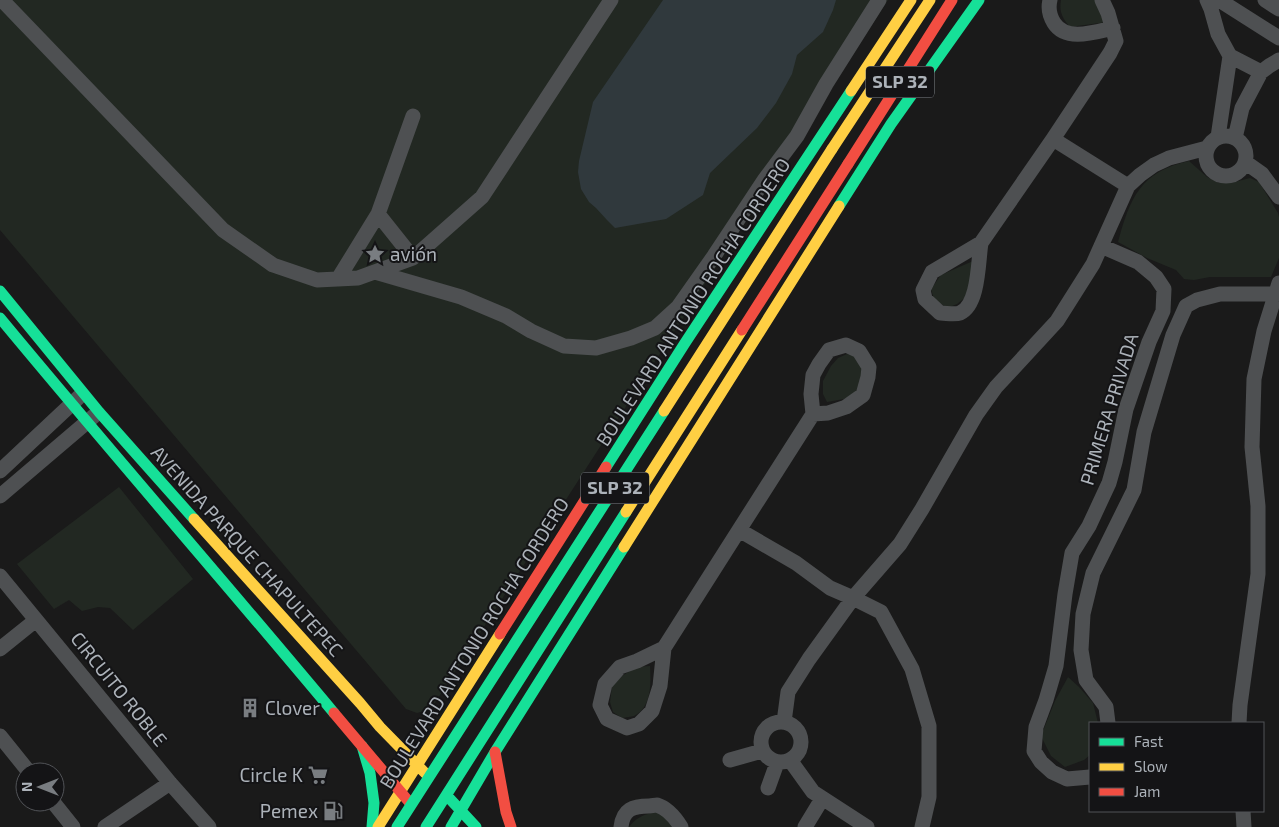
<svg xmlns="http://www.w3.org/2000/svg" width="1279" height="827" viewBox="0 0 1279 827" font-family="'Exo 2',sans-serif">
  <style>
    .green { fill: #222822 }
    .water { fill: #30393d }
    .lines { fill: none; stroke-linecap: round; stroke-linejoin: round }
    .street { stroke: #4e5052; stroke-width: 15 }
    .fast { stroke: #16e098; stroke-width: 11 }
    .slow { stroke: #ffcf43; stroke-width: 11 }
    .jam { stroke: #f24e42; stroke-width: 11 }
    .fast-bridge { stroke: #16e098; stroke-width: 11 }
    .slow-bridge { stroke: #ffcf43; stroke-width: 11 }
    .jam-bridge { stroke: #f24e42; stroke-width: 11 }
    .labels { text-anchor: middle; stroke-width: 4; stroke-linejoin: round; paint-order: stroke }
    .shield { fill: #141416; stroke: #7e8388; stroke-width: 1 }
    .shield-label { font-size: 18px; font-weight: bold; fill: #acb2b9 }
    .poi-label { font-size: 19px; fill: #acb2b9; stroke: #141416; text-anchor: start }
    .street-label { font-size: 19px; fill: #acb2b9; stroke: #141416 }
  </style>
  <rect width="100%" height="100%" fill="#1a1a1a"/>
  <!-- green -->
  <path class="green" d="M 0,0 L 888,0 L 431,709 L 417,713 L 406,709 L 0,230 Z
    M 1061,0 L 1096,0 L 1107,22 L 1070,27 C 1062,18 1059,11 1061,0 Z
    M 1189,161 L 1207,177 L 1219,183 L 1231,183 L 1250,178 L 1259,182 L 1278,213 L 1279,217 L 1279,258 L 1271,277 L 1210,277 L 1194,280 L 1184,279 L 1176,270 L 1147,258 L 1118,242 C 1130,198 1140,172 1189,161 Z
    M 973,261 L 970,294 L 957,304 L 947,308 L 934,299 L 931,289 L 941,275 Z
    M 847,354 L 859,356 L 864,366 L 858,392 L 844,399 L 827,402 L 823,394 L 823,381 L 831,366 L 838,358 Z
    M 119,487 L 193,579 L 133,630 L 110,608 L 98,607 L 82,611 L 69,600 L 54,609 L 17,564 Z
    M 650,666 C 651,683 652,707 634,716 C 631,717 626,717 622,718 L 613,712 L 610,702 L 612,686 L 622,676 L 636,667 Z
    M 1068,677 L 1079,687 L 1093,703 L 1098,723 L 1090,723 L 1090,755 L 1084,760 L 1065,767 L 1051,756 L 1041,736 L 1055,701 Z
    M 659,811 L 677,827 L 629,827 C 637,816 646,814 659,811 Z"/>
  <!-- water -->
  <path class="water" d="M 663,0 L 836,0 L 833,10 L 823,32 L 797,55 L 792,74 L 776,103 L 757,128 L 710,173 L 703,195 L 666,219 L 615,228 L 607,220 L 596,208 L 589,202 L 581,189 L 578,172 L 579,161 L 593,102 Z"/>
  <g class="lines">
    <!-- street -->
    <path class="street" d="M 2,0 L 223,230 L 273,265 L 317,280 L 358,278 L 413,258 L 482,197 L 611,0
      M 1050,0 C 1048,8 1049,15 1054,23 C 1066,42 1095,32 1113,28
      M 1207,0 L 1211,9 L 1218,34 L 1230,56 L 1218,137
      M 1219,0 L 1279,38
      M 1265,0 L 1279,9
      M 1230,56 L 1261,72
      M1206 156a20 20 0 1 1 40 0a20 20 0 1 1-40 0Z
      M 1235,138 L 1242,108 L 1261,72 L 1269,66 L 1279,60
      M 1053,139 L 1128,186
      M 1245,162 L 1262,174 L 1279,197
      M 378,214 L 413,258
      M 981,243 C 978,261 979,305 960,313 C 955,315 946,313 940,313 L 925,299 L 923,290 L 932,272 L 981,243 L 1053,139 L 1110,53 L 1116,41 L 1108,13 L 1102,0
      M 375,272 L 461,297 L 506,316 L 531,331 L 564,346 L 596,348 L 631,338 L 655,328 L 678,307 L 714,256 L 765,179 L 797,136 L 826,84 L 879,0
      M 338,279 L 378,214 L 413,116
      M 846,345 L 859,351 L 869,367 L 868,377 L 863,395 L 846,407 L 828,413 L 813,414 L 811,394 L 813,375 L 819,364 L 829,350 Z
      M 0,471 L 79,397
      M 0,496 L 94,416
      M 739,530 L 796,563 L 830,588 L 853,598 L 881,612 L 912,669 L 929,726 L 929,797 L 922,827
      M 0,576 L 170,783 L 209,827
      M 664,648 L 637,661 L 620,667 L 605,684 L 600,705 L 607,719 L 627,728 L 639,724 L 652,711 L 660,686 L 664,648 L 739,530 L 813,414
      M 0,649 L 36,620
      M761 742a20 20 0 1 1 40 0a20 20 0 1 1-40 0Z
      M 784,722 L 788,692 L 809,659 L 853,598 L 900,544 L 922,509 L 976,415 L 996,387 L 1057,321 L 1093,264 L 1128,186 L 1140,175 L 1154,165 L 1169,158 L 1207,148
      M 1108,723 L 1106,707 L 1086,680 L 1081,650 L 1083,614 L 1093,573 L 1134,490 L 1144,432 L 1173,335 L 1186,306 L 1197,300 L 1220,294 L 1276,294
      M 1239,723 L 1240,705 L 1258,574 L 1258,506 L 1252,447 L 1254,379 L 1264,331 L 1279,283
      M 0,736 L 29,772
      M 730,760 L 762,751
      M 790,760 L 813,792 L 867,827
      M 1090,777 L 1067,779 L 1052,772 L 1041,762 L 1034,751 L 1036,727 L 1046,700 L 1056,666 L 1065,594 L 1072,553 L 1089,526 L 1109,483 L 1115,462 L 1126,409 L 1149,342 L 1163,311 L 1164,289 L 1156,277 L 1138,262 L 1101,246
      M 768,788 L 777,763
      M 53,802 L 73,827
      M 1243,811 L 1244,827
      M 105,827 L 170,783
      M 621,827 C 623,809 633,806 649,806 C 652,806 655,805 657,805 C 667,808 676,819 681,827
      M 805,827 L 822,799"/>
    <!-- fast -->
    <path class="fast" d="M 839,206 L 891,124 L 979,0
      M 0,291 L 99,412 L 194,519
      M 0,318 C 110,451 224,581 334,713
      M 606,467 L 685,343 L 851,91
      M 362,746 L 370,773 L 374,803 L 372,827
      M 450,799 L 476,827
      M 451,827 L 495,752 L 624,547"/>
    <!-- slow -->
    <path class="slow" d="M 851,91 L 911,0
      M 832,149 L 930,0
      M 194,519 L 360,703 L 380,727 L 428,776
      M 624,547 L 839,206
      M 378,827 L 500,634"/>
    <!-- jam -->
    <path class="jam" d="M 848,164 L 952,0
      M 500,634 L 606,467
      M 334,713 L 410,803
      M 495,752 L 506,812 L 511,827"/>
    <!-- fast-bridge -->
    <path class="fast-bridge" d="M 397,827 L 664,411
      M 426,827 L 626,512"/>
    <!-- slow-bridge -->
    <path class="slow-bridge" d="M 664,411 L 832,149
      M 626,512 L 742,330"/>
    <!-- jam-bridge -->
    <path class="jam-bridge" d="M 742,330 L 848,164"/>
  </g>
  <!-- icons -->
  <defs>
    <symbol id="sight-bare" viewBox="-9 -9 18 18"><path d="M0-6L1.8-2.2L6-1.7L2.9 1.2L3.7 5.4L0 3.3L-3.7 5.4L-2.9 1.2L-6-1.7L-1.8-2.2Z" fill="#797d81" stroke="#141416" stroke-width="2.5" paint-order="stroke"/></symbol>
    <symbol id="building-bare" viewBox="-9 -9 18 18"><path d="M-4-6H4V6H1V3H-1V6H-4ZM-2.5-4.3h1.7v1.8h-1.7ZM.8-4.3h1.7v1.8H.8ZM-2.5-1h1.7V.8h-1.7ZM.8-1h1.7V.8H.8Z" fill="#797d81" stroke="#141416" stroke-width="2.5" paint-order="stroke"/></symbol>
    <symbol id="supermarket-bare" viewBox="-9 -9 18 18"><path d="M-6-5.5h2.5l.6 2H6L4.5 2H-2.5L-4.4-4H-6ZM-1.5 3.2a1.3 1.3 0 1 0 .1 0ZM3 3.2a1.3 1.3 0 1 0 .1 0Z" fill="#797d81" stroke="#141416" stroke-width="2.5" paint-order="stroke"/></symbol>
    <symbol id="fuel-bare" viewBox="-9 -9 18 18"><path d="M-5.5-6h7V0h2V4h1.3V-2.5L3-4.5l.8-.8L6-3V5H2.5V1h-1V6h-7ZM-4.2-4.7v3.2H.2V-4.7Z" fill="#797d81" stroke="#141416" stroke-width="2.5" paint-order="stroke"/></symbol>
  </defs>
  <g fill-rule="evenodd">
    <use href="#sight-bare" x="361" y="240" width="28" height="28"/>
    <use href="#building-bare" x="236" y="694" width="28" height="28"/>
    <use href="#supermarket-bare" x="304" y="761" width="28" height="28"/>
    <use href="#fuel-bare" x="319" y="797" width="28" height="28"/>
  </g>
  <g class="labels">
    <!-- shield labels -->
    <g class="shield">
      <rect x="866" y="66.5" width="68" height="31" rx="4"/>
      <rect x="581" y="472.5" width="68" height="31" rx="4"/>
    </g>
    <g class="shield-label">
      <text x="900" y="88">SLP 32</text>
      <text x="615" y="494">SLP 32</text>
    </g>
    <!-- poi labels -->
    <g class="poi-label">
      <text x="390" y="261">avión</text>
      <text x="265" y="715">Clover</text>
      <text x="303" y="782" text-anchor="end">Circle K</text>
      <text x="318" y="818" text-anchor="end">Pemex</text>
    </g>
    <!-- street labels -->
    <g class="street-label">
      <text transform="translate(693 302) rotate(-57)" y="7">BOULEVARD ANTONIO ROCHA CORDERO</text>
      <text transform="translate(1109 409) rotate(-73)" y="7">PRIMERA PRIVADA</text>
      <text transform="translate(247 551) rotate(48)" y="7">AVENIDA PARQUE CHAPULTEPEC</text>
      <text transform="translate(474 643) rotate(-58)" y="7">BOULEVARD ANTONIO ROCHA CORDERO</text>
      <text transform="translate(119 689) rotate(51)" y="7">CIRCUITO ROBLE</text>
    </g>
  </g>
  <!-- legend -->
  <rect x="1089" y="722" width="175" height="90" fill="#141416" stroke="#515357"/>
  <rect x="1099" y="738" width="25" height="8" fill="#16e098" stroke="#515357"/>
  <text x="1134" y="747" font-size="15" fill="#acb2b9">Fast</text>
  <rect x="1099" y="763" width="25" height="8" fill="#ffcf43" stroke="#515357"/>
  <text x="1134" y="772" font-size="15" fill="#acb2b9">Slow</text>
  <rect x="1099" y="788" width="25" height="8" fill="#f24e42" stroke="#515357"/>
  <text x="1134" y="797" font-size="15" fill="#acb2b9">Jam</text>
  <!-- north arrow -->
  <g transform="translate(40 787) rotate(270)"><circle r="24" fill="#141416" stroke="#515357"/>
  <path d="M0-4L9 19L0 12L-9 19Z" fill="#797d81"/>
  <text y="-8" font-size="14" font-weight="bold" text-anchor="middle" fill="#acb2b9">N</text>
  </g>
</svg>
